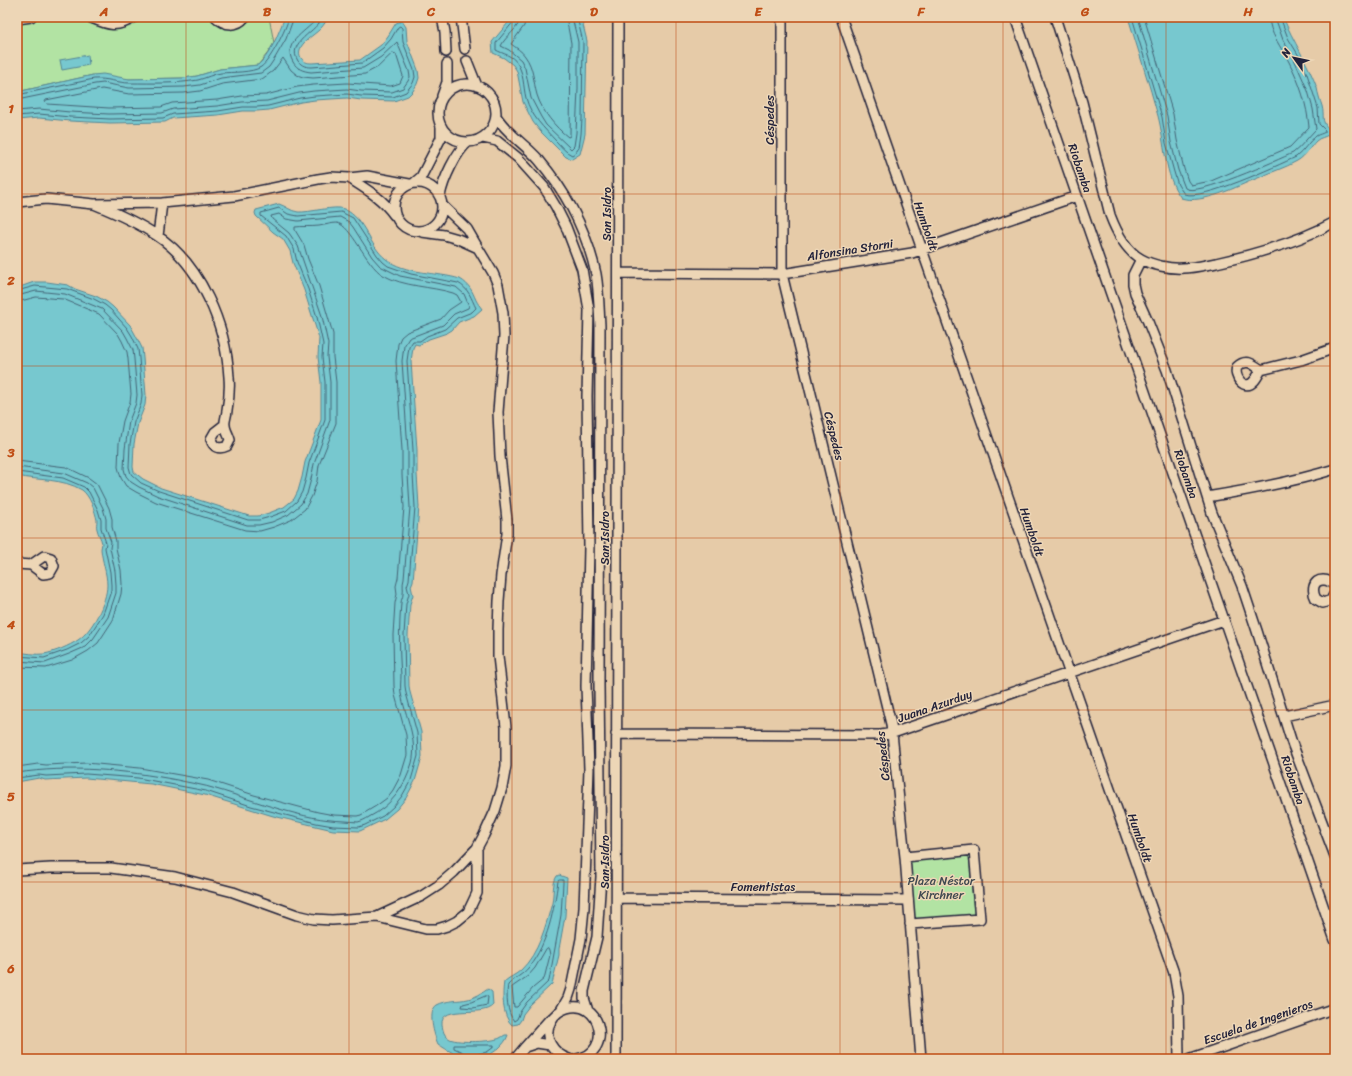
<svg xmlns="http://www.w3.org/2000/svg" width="1352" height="1076" viewBox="0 0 1352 1076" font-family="Sriracha,sans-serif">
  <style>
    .green { fill: #b2e3a3; stroke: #6a826f }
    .water { fill: #77c8cf; stroke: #558694 }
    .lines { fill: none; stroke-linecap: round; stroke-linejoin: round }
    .shore { stroke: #446476; stroke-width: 1 }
    .street-casing { stroke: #22223b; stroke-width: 12 }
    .street { stroke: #edd6b6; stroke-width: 9 }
    .grid { fill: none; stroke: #c04e15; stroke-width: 1; stroke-opacity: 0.55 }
    .labels { text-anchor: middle; stroke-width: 3; stroke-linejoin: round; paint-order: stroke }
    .street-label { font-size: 12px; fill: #22223b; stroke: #edd6b6 }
    .park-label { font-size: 12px; fill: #3f4950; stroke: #edd6b6 }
    .neatline { fill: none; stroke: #c04e15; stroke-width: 1.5 }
    .grid-label { font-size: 13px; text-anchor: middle; font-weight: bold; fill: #c04e15 }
  </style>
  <rect width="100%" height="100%" fill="#e6cba8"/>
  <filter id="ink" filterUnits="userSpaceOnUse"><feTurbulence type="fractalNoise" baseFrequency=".025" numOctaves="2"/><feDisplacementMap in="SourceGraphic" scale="8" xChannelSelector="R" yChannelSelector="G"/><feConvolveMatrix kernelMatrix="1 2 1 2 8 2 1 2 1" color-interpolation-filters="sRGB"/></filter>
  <g filter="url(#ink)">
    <!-- green -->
    <path class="green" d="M 17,17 L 269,17 L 274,43 L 267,54 L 258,65 L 220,69 L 197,76 L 184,78 L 129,79 L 93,75 L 17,92 Z
      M 969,856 L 974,915 L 914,920 L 909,861 Z"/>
    <!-- water -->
    <path class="water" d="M 285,17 L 328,17 C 326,21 324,25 321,28 C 314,36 294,45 301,58 C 304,62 307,63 312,63 L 360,60 L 381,45 L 388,36 L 396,23 L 402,21 L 406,27 L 407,41 L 418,70 L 419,78 L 417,84 L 413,91 L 408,96 L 394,101 L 361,100 L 347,98 L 315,100 L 301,102 L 269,110 L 257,111 L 243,111 L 218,115 L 173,118 L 165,122 L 110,123 L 70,121 L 39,118 L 17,120 L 17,92 L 93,75 L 103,74 L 129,79 L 184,78 L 197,76 L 220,69 L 258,65 C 272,53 278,33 285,17 Z
      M 513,17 L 581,17 L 587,41 L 585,134 L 580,154 L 572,159 L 566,157 L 540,131 L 533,122 L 523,102 L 517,71 L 513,65 L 504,58 L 493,53 L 492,42 Z
      M 1128,17 L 1283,17 C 1293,41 1308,63 1317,88 C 1318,94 1320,100 1322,106 C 1325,117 1320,120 1329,129 L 1329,134 C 1325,138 1320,137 1316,141 C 1310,147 1306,156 1297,161 C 1285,168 1271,172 1258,178 C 1237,186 1203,205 1181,198 C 1164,176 1165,142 1158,116 C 1149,83 1138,50 1128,17 Z
      M 88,55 L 89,65 L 62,70 L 60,60 Z
      M 279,204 C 286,206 290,211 298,212 C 309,213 335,205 344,209 C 366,219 368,245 386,259 C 404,274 438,272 460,279 C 470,285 472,291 476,300 C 478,304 480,306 482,309 L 474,316 L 459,322 L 452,330 L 447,333 L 429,339 L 419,345 L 415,344 L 413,348 L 411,361 L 417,450 L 417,474 L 419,507 L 413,581 L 411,586 L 413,595 L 410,604 L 408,635 L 409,686 L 410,692 L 421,732 L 422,757 L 415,781 L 406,798 L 397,809 L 385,819 L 360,831 L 333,830 L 273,816 L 205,795 L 151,784 L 86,778 L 45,780 L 39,778 L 17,782 L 17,652 C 25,653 36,655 44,654 C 55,652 69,646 78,640 C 92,631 107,602 107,585 C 107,573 102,561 101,549 C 101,547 102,545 102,543 C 101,538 98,534 97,529 C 96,526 97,523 97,520 C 95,511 90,496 82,490 C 62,478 39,481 17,476 L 17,288 L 34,282 L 47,282 L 68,285 L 75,289 L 96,296 L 107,302 L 113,307 L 130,325 L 135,334 L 142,348 L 143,358 L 146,395 L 145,405 L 138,423 L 134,444 L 133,467 L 134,472 L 143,479 L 161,488 L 249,516 L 258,516 L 269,513 L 284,507 L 294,499 L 298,491 L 302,477 L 305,462 L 321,420 L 321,382 L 318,357 L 319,338 L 304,290 L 293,263 L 290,251 L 283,239 L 273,232 L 256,216 L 255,213 L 256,210 Z
      M 559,875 L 567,878 L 565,916 L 559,949 L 559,955 L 552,984 L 530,1005 L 523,1014 L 521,1020 L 518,1024 L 512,1025 C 502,1016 502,994 504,982 C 509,977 516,975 521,970 C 539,953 546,925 552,903 C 554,894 552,883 557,876 Z
      M 488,989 L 492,992 L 493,1005 C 482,1019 434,1001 443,1030 C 444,1034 446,1037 450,1039 C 459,1043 492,1042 500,1038 C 502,1037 503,1036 505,1035 L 508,1035 C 506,1041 503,1044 499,1048 C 479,1066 457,1057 438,1044 C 434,1035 427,1011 437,1005 C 446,1000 459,1001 468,999 C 476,997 482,993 488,989 Z"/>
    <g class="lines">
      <!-- shore -->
      <path class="shore" d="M 515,17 L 514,21 L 496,43 L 496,50 C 503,54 512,55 517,63 C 524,73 523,86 526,98 C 531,116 544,128 556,141 C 561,146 565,152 572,155 L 575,153 L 579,148 L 581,134 L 582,119 L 583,42 L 577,17
        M 520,17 C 520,29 505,36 501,46 L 509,50 L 521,60 L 525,68 L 531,98 L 541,117 L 546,125 L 571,149 L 574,146 L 576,133 L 578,89 L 578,42 L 572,17
        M 526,17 L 524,26 L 511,44 C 515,47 522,51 525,56 C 534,68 533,81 537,95 C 542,111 555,127 568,137 L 570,136 L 571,43 L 566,17
        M 1132,17 L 1162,117 L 1166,143 L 1174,172 L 1178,185 L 1184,194 C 1202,201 1276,166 1296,157 C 1304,151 1308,142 1316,136 C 1319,134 1322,134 1325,132 L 1325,130 L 1319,124 L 1318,108 L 1307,74 L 1299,56 L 1288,38 L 1280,17
        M 1138,17 L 1167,116 L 1171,142 L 1178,170 L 1185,188 C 1195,198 1279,159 1293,153 C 1302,146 1308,137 1316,129 L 1313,109 L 1308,91 L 1294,59 L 1283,40 L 1275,17
        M 1144,17 L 1173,114 L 1177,140 L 1184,169 L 1188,181 L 1191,185 L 1211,181 L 1290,147 L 1309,127 C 1307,105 1300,83 1289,62 C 1282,48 1269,33 1269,17
        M 393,53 L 396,54 L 403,76 L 400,83 L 391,86 L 347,83 L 313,85 L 297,87 L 266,95 L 242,96 L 217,100 L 172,103 L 161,107 L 109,108 L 47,104 L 45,102 L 46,100 L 96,90 L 102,89 L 129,94 L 184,93 L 200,91 L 222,84 L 262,79 L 273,71 L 283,58 L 291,70 L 297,75 L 303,77 L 313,78 L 365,74 L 378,67 Z
        M 17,95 L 94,79 C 107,78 118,83 130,83 C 153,83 176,84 198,80 C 206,78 213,74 221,73 C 232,72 252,73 261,67 C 270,61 287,28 289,17
        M 17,100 L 95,84 L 103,83 L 129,88 L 184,87 L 200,85 L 221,78 L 261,73 L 269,67 L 275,58 L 286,39 L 294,17
        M 17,111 L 39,109 L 70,112 L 109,114 L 162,113 L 173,109 L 217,106 L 242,102 L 267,101 L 299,93 L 314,91 L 347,89 L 361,91 L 392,92 L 403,88 L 408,81 L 410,77 L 409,71 L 397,42 L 381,57 L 363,68 L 311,72 C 303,71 297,69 293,62 C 281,41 309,31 318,17
        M 17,116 L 39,114 L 70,117 L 110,119 L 163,118 L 173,114 L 218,111 L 243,107 L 257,107 L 268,106 L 300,98 L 315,96 L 347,94 L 361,96 L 393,97 L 406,92 L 413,83 L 415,77 L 414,70 L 403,42 L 402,28 L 400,26 L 398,27 L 391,39 L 383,48 L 362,63 L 312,67 C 306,67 302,66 298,61 C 286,42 317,32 323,17
        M 17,291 L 35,286 L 67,289 L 94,299 L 105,305 L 111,310 L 127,328 L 132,336 L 138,349 L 139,358 L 142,395 L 141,404 L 134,422 L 130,444 L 129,467 L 131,474 L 141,483 L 159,491 L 248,520 L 259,520 L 270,517 L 286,511 L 297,501 L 302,492 L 306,478 L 309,463 L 325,420 L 325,382 L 322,357 L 323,344 L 317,317 L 308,289 L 297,262 L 294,249 L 286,236 L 261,216 L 261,213 L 279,208 L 288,214 L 298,216 L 341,212 L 353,218 L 377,255 L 383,262 L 388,266 L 411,274 L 458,283 C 469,289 471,298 476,308 L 472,312 L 457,318 L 445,329 L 427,336 L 420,341 L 413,341 L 409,347 L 407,361 L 413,450 L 413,474 L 415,507 L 409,580 L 407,586 L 409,594 L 406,604 L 404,635 L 405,686 L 406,693 L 417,733 L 418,756 L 411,780 L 402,796 L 394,806 L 383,816 L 365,825 L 359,827 L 333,826 L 316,823 L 251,806 L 206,791 L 138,778 L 86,774 L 46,776 L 39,775 L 17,778
        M 17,296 L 36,291 L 65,294 L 102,309 L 123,331 L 127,338 L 133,350 L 134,359 L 137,395 L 136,403 L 129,421 L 125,449 L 124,469 L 126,476 L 131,482 L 139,487 L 158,496 L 247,525 L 259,525 L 272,522 L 288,515 L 301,504 L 307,494 L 311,479 L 314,464 L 330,420 L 330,382 L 327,357 L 328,344 L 322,316 L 298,246 L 289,233 L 272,219 L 271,216 L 279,214 L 286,219 L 298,221 L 340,217 L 349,222 L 353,227 L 372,257 L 380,266 L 400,276 L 456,287 L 464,294 L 469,306 L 468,308 L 454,314 L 443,325 L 409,338 L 404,346 L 402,361 L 408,450 L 408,474 L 410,507 L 404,579 C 402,585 404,589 403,594 C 403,597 401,600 401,603 C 399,627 399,651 401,675 C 401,681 400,687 401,693 C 405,716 418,739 412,763 C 405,787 391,806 369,817 C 366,819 362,821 358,822 C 354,822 349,821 345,821 C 302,820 257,801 216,789 C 204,785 190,783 177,780 C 125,770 70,765 17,773
        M 17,302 L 36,297 L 63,299 L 99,314 L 118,334 L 122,341 L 127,352 L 128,359 L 131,394 L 130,402 L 123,421 L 119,443 L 118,467 L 121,478 L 126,486 L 136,492 L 156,502 L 245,530 L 260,531 L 274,527 L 291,520 L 305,509 L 312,496 L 317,481 L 319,465 L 336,423 L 336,382 L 333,357 L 333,334 L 319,286 L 308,259 L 304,245 L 295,230 L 295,227 C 302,226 311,227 319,226 C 325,225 332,223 337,223 C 351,225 366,265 383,275 C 404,287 430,286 453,293 L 457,295 L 461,302 L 449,310 L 441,319 L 407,332 L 401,337 L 398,344 L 396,361 L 402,450 L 402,475 L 404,507 L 398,578 L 396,586 L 397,594 L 395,603 L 393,635 L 394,686 L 395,695 L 406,735 L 407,755 L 401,775 L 393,790 L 387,798 L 376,806 L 361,815 L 357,816 L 334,815 L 318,812 L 254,795 L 208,780 L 140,768 L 86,763 L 46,765 L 38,764 L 17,767
        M 17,461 L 66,467 L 89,478 L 97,484 L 109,508 L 112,519 L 112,527 L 116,541 L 116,548 L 121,570 L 122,584 L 121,594 L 113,620 L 98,643 L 88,651 L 72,660 L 46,668 L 17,667
        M 17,467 L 64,473 L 87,483 L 93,488 L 103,508 L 106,519 L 106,528 L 111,542 L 110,548 L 115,571 L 116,585 L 116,593 L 108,617 L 93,639 L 85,647 L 69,654 L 45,663 L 17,661
        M 17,472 L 63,478 L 84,487 L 89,492 L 98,510 L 101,520 L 101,528 L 106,543 L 105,548 L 110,572 L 111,585 L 111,591 L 103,614 L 89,636 L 81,643 L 67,650 L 44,658 L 17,656
        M 560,880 L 563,880 L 563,883 L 561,915 L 549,981 L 527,1002 L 520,1012 L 517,1019 L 514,1021 C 507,1013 506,995 508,985 C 514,978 523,975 529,967 C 548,943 554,910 558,881 Z
        M 548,948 L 549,950 L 550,955 L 544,979 L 533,988 L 517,1007 L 514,1007 L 512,987 L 528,976 L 535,968 L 546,949 Z
        M 486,996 L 488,997 L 487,1005 L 473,1008 L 462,1007 L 463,1004 L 471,1002 Z
        M 468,1059 L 466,1054 L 454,1048 L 454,1045 L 494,1045 L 494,1047 L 487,1052 L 478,1054 L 476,1059"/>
      <defs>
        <path id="street" d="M 89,17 C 108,25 116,29 135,17
          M 216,17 C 225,26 237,27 245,17
          M 442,17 L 445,32 L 446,52
          M 461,17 L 465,49
          M 782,17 L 782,274 L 891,724 L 905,857 L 921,1059
          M 841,17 L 1174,973 L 1178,996 L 1179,1059
          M 1015,17 L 1335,940
          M 1055,17 L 1082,102 L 1110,215 C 1116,231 1125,250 1141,259 C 1152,265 1170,269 1183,268 C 1194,268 1205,265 1216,263 C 1257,254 1298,242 1335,222
          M 17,19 L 31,17
          M 467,61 L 477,86
          M438 113a29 29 0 1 1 58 0a29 29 0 1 1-58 0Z
          M 442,96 L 447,82 L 447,64
          M 496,116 C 507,134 525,144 539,160 C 566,192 587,232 596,274 C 599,291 599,309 600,326 L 599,685 L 601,877 L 597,937 L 584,991 L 584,998 L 588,1011
          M 483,138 L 497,141 L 518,158 L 544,187 L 556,207 L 566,227 L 582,269 L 589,310 L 587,396 L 589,547 L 586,686 L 589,769 L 584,908 L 581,939 L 571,989 L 568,998 L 561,1010
          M394 207a24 24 0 1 1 48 0a24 24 0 1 1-48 0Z
          M 414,183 L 421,177 L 441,138 L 441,127
          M 440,196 C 443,180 456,152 468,142
          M 17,202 L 46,199 L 94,204 L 162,203 L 234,196 L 318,179 L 331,177 L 349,178
          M 94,204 C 116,213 137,222 156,235 C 201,264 226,326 229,377 C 230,388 229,399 227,410 C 227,415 224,421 225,425 C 225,430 229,435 230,440 L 227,446 C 219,450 213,447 211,439 L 215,432 L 224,425
          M 394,215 C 382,198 366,189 349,178 L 367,176 L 409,184
          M 422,232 L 444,235 L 458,239 L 478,248 L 467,229 L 442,205
          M 158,236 L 162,203
          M 1141,259 L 1133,275 L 1133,284 L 1135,293 L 1148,322 L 1167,370 L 1212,513 L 1242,586 L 1257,631 L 1292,743 L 1335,856
          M 619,273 L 782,274 L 912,253 L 1077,196
          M 1261,370 C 1259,373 1257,378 1254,381 C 1245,392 1233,377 1237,367 C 1246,358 1253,364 1261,370 L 1301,360 L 1335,348
          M 1207,497 C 1250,490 1293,482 1335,469
          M 17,564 L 31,565 L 43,574 L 50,573 L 54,566 L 51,558 L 44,556 L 31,565
          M 1335,586 C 1332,583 1328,580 1324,580 C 1312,579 1312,592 1316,599 L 1323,603 L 1331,600 L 1335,593
          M 1284,716 L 1335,705
          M 616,734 L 881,735 L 893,733 L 1224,620
          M 905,857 L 974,850 L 980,919 L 910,924
          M 17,870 L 51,868 L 111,868 L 175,877 L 233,892 L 297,915 L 314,919 L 332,920 L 377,917 L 422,896 L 439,885 L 454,872 L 477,848 L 484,835 L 495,811 L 502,788 L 506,766 L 506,727 L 498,656 L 498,630 L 499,601 L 501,575 L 507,534 L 507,520 L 500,456 L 498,412 L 504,336 L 503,313 L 498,285 L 493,273 L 478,248
          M 617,898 L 908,900
          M 377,917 L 426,929 L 437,929 L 447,926 L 457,921 L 468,912 L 477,893 L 477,848
          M 550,1045 L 537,1043 L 525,1047 L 550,1019
          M 515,1059 L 525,1047
          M 569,1059 C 553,1054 542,1037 551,1021 C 554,1015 560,1010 567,1008 C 601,998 614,1053 577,1059
          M 616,1059 L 618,17
          M 1189,1059 L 1335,1008"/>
      </defs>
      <!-- street casing -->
      <use href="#street" class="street-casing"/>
      <!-- street -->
      <use href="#street" class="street"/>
    </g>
  </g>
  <!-- grid -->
  <path class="grid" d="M 186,17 L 186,1059M 349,17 L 349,1059M 512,17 L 512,1059M 676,17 L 676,1059M 840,17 L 840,1059M 1003,17 L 1003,1059M 1166,17 L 1166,1059M 17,194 L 1335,194M 17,366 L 1335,366M 17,538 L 1335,538M 17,710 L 1335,710M 17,882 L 1335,882"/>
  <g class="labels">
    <!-- street labels -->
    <g class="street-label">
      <text transform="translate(770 120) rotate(-90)" y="4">Céspedes</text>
      <text transform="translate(1080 168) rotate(71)" y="4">Riobamba</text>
      <text transform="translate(607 214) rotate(-90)" y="4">San Isidro</text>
      <text transform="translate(926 226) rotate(71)" y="4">Humboldt</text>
      <text transform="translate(850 250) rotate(-9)" y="4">Alfonsina Storni</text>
      <text transform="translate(834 436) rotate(76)" y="4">Céspedes</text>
      <text transform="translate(1186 474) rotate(71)" y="4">Riobamba</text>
      <text transform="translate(1032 532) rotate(71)" y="4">Humboldt</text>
      <text transform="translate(605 538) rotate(-90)" y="4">San Isidro</text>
      <text transform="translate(935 706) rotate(-19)" y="4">Juana Azurduy</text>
      <text transform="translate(883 756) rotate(-96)" y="4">Céspedes</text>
      <text transform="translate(1293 780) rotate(71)" y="4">Riobamba</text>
      <text transform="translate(1140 838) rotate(71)" y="4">Humboldt</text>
      <text transform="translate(605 862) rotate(-90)" y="4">San Isidro</text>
      <text x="763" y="891">Fomentistas</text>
      <text transform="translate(1258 1022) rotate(-19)" y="4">Escuela de Ingenieros</text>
    </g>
    <!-- park labels -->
    <g class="park-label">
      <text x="941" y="885">Plaza Néstor<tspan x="941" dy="14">Kirchner</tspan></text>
    </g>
  </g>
  <!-- margin -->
  <rect width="1352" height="1076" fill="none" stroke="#edd6b6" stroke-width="44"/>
  <!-- north arrow -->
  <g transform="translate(1294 58) rotate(303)" stroke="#edd6b6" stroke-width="3" paint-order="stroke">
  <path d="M0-3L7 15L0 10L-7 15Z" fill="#22223b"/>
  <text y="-6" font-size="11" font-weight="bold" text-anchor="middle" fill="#22223b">N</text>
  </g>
  <rect x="22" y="22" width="1308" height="1032" class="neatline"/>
  <g class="grid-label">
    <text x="104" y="16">A</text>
    <text x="267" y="16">B</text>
    <text x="431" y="16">C</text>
    <text x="594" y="16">D</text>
    <text x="758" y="16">E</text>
    <text x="921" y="16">F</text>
    <text x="1085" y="16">G</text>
    <text x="1248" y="16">H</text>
    <text x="11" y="113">1</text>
    <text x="11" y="285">2</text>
    <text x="11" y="457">3</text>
    <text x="11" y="629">4</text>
    <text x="11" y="801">5</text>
    <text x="11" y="973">6</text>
  </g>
</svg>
